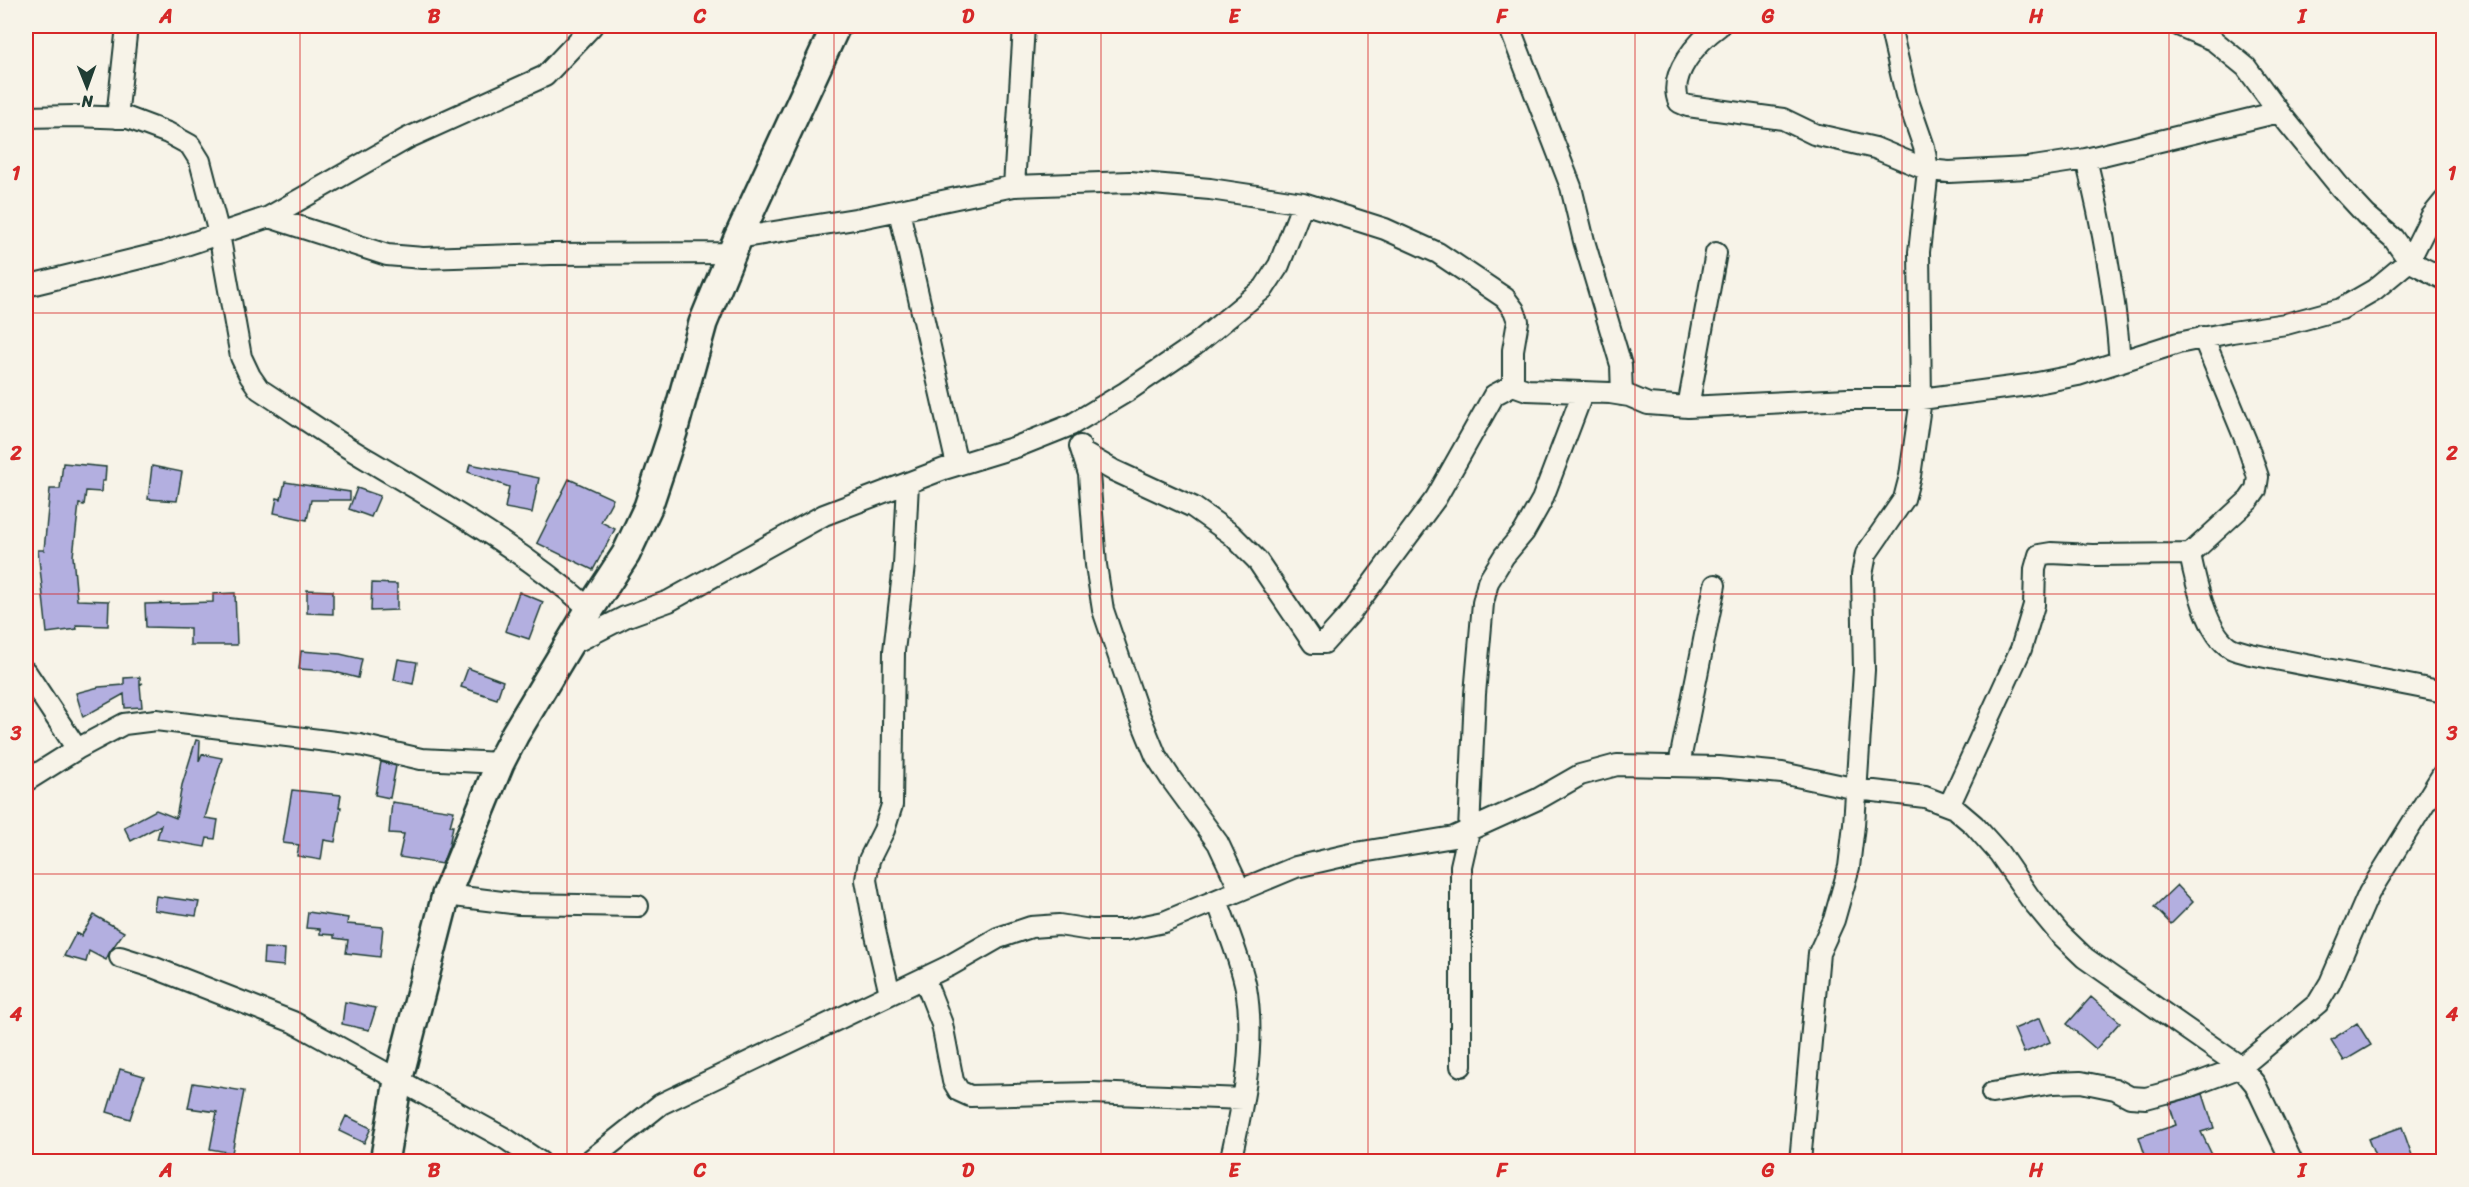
<svg xmlns="http://www.w3.org/2000/svg" width="2469" height="1187" viewBox="0 0 2469 1187" font-family="Sriracha,sans-serif">
  <style>
    .building { fill: #b3afe0; stroke: #1f3d34; stroke-width: 1.5 }
    .lines { fill: none; stroke-linecap: round; stroke-linejoin: round }
    .street-casing { stroke: #1f3d34; stroke-width: 24 }
    .secondary-casing { stroke: #1f3d34; stroke-width: 32 }
    .street { stroke: #f7f3e8; stroke-width: 20 }
    .secondary { stroke: #f7f3e8; stroke-width: 27 }
    .grid { fill: none; stroke: #d62828; stroke-width: 1.5; stroke-opacity: 0.55 }
    .neatline { fill: none; stroke: #d62828; stroke-width: 2 }
    .grid-label { font-size: 20px; text-anchor: middle; font-weight: bold; fill: #d62828 }
  </style>
  <rect width="100%" height="100%" fill="#f7f3e8"/>
  <filter id="ink" filterUnits="userSpaceOnUse"><feTurbulence type="fractalNoise" baseFrequency=".0167" numOctaves="2"/><feDisplacementMap in="SourceGraphic" scale="12" xChannelSelector="R" yChannelSelector="G"/><feConvolveMatrix kernelMatrix="1 2 1 2 8 2 1 2 1" color-interpolation-filters="sRGB"/></filter>
  <g filter="url(#ink)">
    <!-- building -->
    <path class="building" d="M 63,463 L 106,467 L 105,481 L 102,481 L 101,492 L 86,491 L 84,505 L 79,504 L 73,556 L 77,600 L 109,601 L 108,626 L 76,625 L 77,629 L 47,633 L 38,550 L 44,550 L 50,489 L 60,489 Z
      M 470,464 L 539,478 L 532,513 L 505,508 L 509,487 L 468,472 Z
      M 152,466 L 182,472 L 177,501 L 148,499 Z
      M 569,479 L 613,499 L 601,522 L 615,529 L 593,570 L 537,543 Z
      M 285,482 L 350,492 L 350,500 L 311,500 L 307,520 L 274,513 L 277,498 L 281,499 Z
      M 357,488 L 380,496 L 371,517 L 349,509 Z
      M 372,583 L 397,584 L 397,610 L 371,611 Z
      M 307,590 L 333,591 L 333,614 L 307,613 Z
      M 519,592 L 543,602 L 529,639 L 505,631 Z
      M 235,593 L 237,645 L 190,645 L 190,628 L 146,627 L 145,604 L 213,602 L 213,594 Z
      M 301,651 L 340,654 L 362,659 L 358,678 L 331,671 L 299,669 Z
      M 398,659 L 417,662 L 413,684 L 394,680 Z
      M 468,668 L 503,681 L 497,699 L 461,687 Z
      M 140,677 L 140,684 L 143,683 L 140,685 L 142,707 L 125,708 L 124,694 L 83,717 L 76,693 L 99,687 L 124,685 L 124,678 Z
      M 196,740 L 200,741 L 199,761 L 202,754 L 222,758 L 205,818 L 218,820 L 215,839 L 207,838 L 205,847 L 157,839 L 161,825 L 131,841 L 124,827 L 156,810 L 176,818 L 182,785 Z
      M 381,762 L 396,766 L 390,798 L 375,795 Z
      M 292,790 L 341,795 L 339,807 L 341,807 L 335,842 L 324,840 L 321,860 L 297,856 L 299,845 L 283,843 Z
      M 392,802 L 454,811 L 450,826 L 453,826 L 449,846 L 442,864 L 399,857 L 404,834 L 389,833 Z
      M 2177,885 L 2193,902 L 2171,924 L 2154,907 Z
      M 156,896 L 199,902 L 196,916 L 154,910 Z
      M 308,912 L 348,918 L 347,924 L 383,927 L 380,957 L 346,953 L 348,940 L 334,938 L 334,935 L 320,934 L 320,929 L 306,928 Z
      M 94,915 L 124,932 L 109,953 L 106,960 L 89,951 L 86,962 L 64,956 L 76,933 L 81,936 Z
      M 264,948 L 285,949 L 284,966 L 263,964 Z
      M 2091,997 L 2120,1022 L 2096,1049 L 2067,1024 Z
      M 345,1002 L 376,1008 L 369,1030 L 342,1024 Z
      M 2040,1018 L 2050,1042 L 2024,1053 L 2014,1029 Z
      M 2357,1023 L 2371,1045 L 2344,1061 L 2331,1040 Z
      M 120,1069 L 144,1076 L 130,1119 L 107,1112 Z
      M 193,1083 L 244,1091 L 232,1153 L 210,1149 L 217,1112 L 188,1108 Z
      M 2203,1094 L 2214,1128 L 2201,1132 L 2215,1161 L 2147,1161 L 2139,1137 L 2176,1125 L 2169,1104 Z
      M 346,1116 L 371,1128 L 364,1143 L 339,1131 Z
      M 2402,1127 L 2414,1161 L 2377,1161 L 2368,1139 Z"/>
    <g class="lines">
      <defs>
        <path id="street" d="M 1509,26 L 1571,187 L 1584,241 L 1621,365 L 1622,395
          M 1719,26 C 1698,41 1667,75 1679,102 L 1688,106 L 1783,119 L 1814,134 L 1875,148 L 1928,170 L 1949,172 L 2027,168 L 2086,159 L 2279,112
          M 2180,26 L 2213,40 L 2246,67 L 2279,112 L 2340,187 L 2366,215 L 2393,238 L 2409,261 L 2444,279
          M 26,117 L 75,116 L 128,118 L 168,133 L 190,145 L 200,161 L 219,234 L 241,357 L 250,376 L 259,389 C 296,413 332,439 370,461 C 447,507 523,550 590,609
          M 117,118 L 127,26
          M 2086,159 C 2103,227 2115,293 2120,362
          M 1014,186 L 1024,26
          M 899,211 L 957,465
          M 269,217 L 387,255 L 423,258 L 551,254 L 732,253
          M 738,238 L 861,218 L 1014,186 L 1130,182 L 1210,189 L 1303,203 L 1385,229 L 1438,253 L 1505,298 L 1514,310 L 1518,321 L 1513,350 L 1513,385 L 1494,395 L 1436,498 L 1349,615 L 1324,643 L 1313,643 L 1257,560 L 1231,534 L 1193,507 L 1113,470 L 1083,453
          M 26,286 L 165,252 L 269,217 L 408,138 L 545,76 L 592,26
          M 1513,385 L 1527,390 L 1610,393 L 1629,396 L 1648,404 L 1688,407 L 1848,399 L 1921,399 L 2027,385 L 2078,375 L 2178,343 L 2232,332 L 2286,324 L 2341,309 L 2374,290 L 2409,261 L 2431,217 L 2444,201
          M 1688,407 L 1716,253
          M 1080,446 L 1089,474 L 1096,565 L 1103,610 L 1136,707 L 1156,756 L 1171,779 L 1218,843 L 1240,890
          M 2190,554 C 2195,579 2207,635 2231,648 C 2237,651 2244,652 2250,654 L 2444,692
          M 568,646 L 625,617 L 669,601 L 824,515 L 944,469 L 1016,447 L 1071,425 L 1126,392 L 1195,345 L 1264,288 L 1279,265 L 1303,203
          M 26,672 L 77,749
          M 1679,765 L 1715,585
          M 26,781 L 77,749 L 124,724 L 156,720 L 360,745 L 421,759 L 500,763
          M 1949,806 L 2021,649 L 2034,605 L 2035,569 L 2039,555 L 2051,553 L 2092,555 L 2190,554 L 2249,500 L 2256,490 L 2258,477 L 2246,441 L 2203,337
          M 446,895 L 519,904 L 638,906
          M 1217,900 C 1227,929 1240,958 1246,988 C 1256,1046 1243,1105 1230,1162
          M 120,957 L 155,968 L 293,1022 L 506,1139 L 540,1162
          M 924,978 L 942,1024 L 953,1081 L 959,1091 L 970,1096 L 1091,1093 L 1243,1099
          M 890,994 L 876,935 L 866,880 L 869,860 L 884,830 L 892,805 L 894,651 L 904,565 L 908,483
          M 1461,1066 L 1461,866 L 1469,831 L 1475,694 L 1483,603 L 1488,582 L 1504,556 L 1524,532 L 1542,500 L 1583,392
          M 1992,1093 L 2053,1083 L 2081,1082 L 2115,1089 L 2130,1097 L 2146,1098 L 2187,1087 L 2241,1067 L 2318,1003 L 2330,983 L 2369,893 L 2444,772
          M 588,1162 L 661,1104 L 949,966 L 998,938 L 1031,927 L 1059,925 L 1091,930 L 1125,930 L 1164,922 L 1296,867 L 1356,853 L 1454,837 L 1538,799 L 1580,775 L 1617,765 L 1719,767 L 1782,773 L 1857,789 L 1925,797 L 1954,808 L 1974,825 L 1999,853 L 2030,898 L 2059,933 L 2085,958 L 2241,1067 L 2255,1084 L 2292,1162
          M 1800,1162 L 1819,953 L 1834,920 L 1849,867 L 1854,825 L 1864,670 L 1862,575 L 1866,554 L 1904,499 L 1910,476 L 1921,399 L 1919,252 L 1928,170 L 1924,147 L 1906,95 L 1890,26"/>
        <path id="secondary" d="M 384,1162 L 398,1081 L 446,895 L 500,763 L 515,734 L 590,609 L 626,554 L 648,507 L 673,432 L 703,323 L 738,238 L 836,26"/>
      </defs>
      <!-- street casing -->
      <use href="#street" class="street-casing"/>
      <!-- secondary casing -->
      <use href="#secondary" class="secondary-casing"/>
      <!-- street -->
      <use href="#street" class="street"/>
      <!-- secondary -->
      <use href="#secondary" class="secondary"/>
    </g>
  </g>
  <!-- grid -->
  <path class="grid" d="M 300,26 L 300,1162M 567,26 L 567,1162M 834,26 L 834,1162M 1101,26 L 1101,1162M 1368,26 L 1368,1162M 1635,26 L 1635,1162M 1902,26 L 1902,1162M 2169,26 L 2169,1162M 26,313 L 2444,313M 26,594 L 2444,594M 26,874 L 2444,874"/>
  <!-- margin -->
  <rect width="2469" height="1187" fill="none" stroke="#f7f3e8" stroke-width="66"/>
  <!-- north arrow -->
  <g transform="translate(87 87) rotate(179)" stroke="#f7f3e8" stroke-width="4.5" paint-order="stroke">
  <path d="M0-4.5L10 22L0 15L-10 22Z" fill="#1f3d34"/>
  <text y="-9" font-size="16" font-weight="bold" text-anchor="middle" fill="#1f3d34">N</text>
  </g>
  <rect x="33" y="33" width="2403" height="1121" class="neatline"/>
  <g class="grid-label">
    <text x="166" y="23">A</text>
    <text x="434" y="23">B</text>
    <text x="700" y="23">C</text>
    <text x="968" y="23">D</text>
    <text x="1234" y="23">E</text>
    <text x="1502" y="23">F</text>
    <text x="1768" y="23">G</text>
    <text x="2036" y="23">H</text>
    <text x="2302" y="23">I</text>
    <text x="16" y="180">1</text>
    <text x="2452" y="180">1</text>
    <text x="16" y="460">2</text>
    <text x="2452" y="460">2</text>
    <text x="16" y="740">3</text>
    <text x="2452" y="740">3</text>
    <text x="16" y="1021">4</text>
    <text x="2452" y="1021">4</text>
    <text x="166" y="1177">A</text>
    <text x="434" y="1177">B</text>
    <text x="700" y="1177">C</text>
    <text x="968" y="1177">D</text>
    <text x="1234" y="1177">E</text>
    <text x="1502" y="1177">F</text>
    <text x="1768" y="1177">G</text>
    <text x="2036" y="1177">H</text>
    <text x="2302" y="1177">I</text>
  </g>
</svg>
